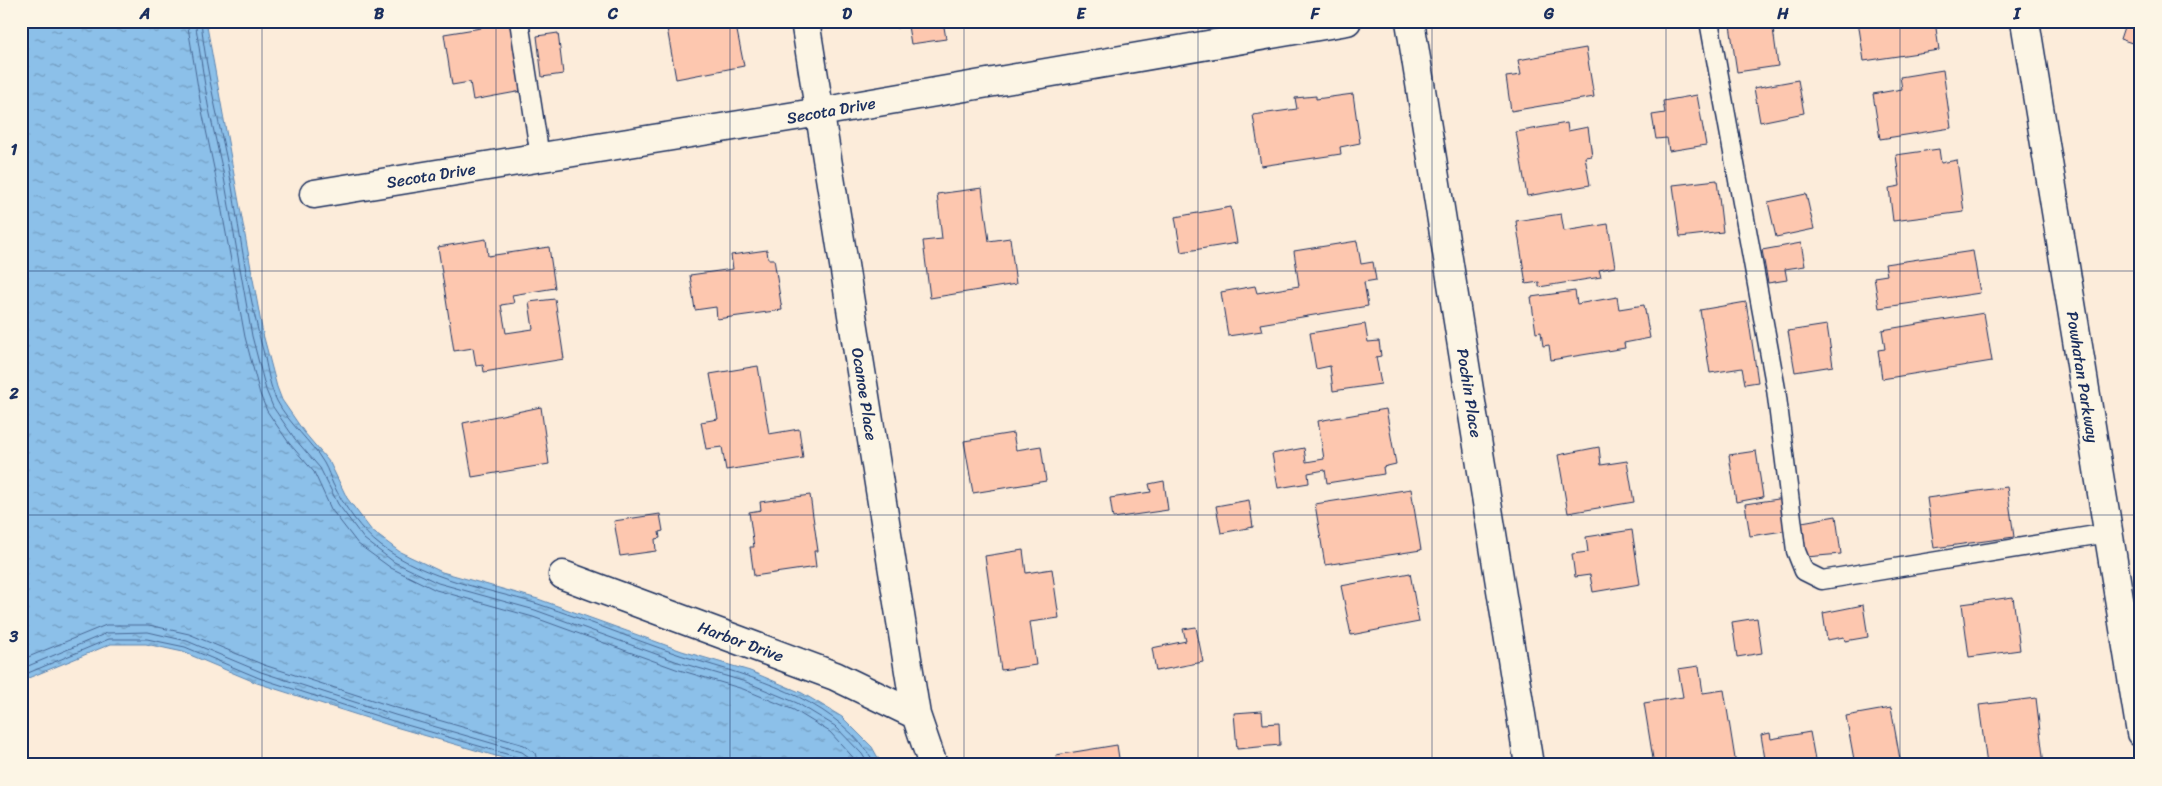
<svg xmlns="http://www.w3.org/2000/svg" width="2162" height="786" viewBox="0 0 2162 786" font-family="Sriracha,sans-serif">
  <style>
    .water { fill: url(#water-ripples); stroke: #5f86b1 }
    .lines { fill: none; stroke-linecap: round; stroke-linejoin: round }
    .shore { stroke: #486996; stroke-width: 1 }
    .building { fill: #fdc7af; stroke: #1b2f5e }
    .lane-casing { stroke: #1b2f5e; stroke-width: 21 }
    .street-casing { stroke: #1b2f5e; stroke-width: 31 }
    .secondary-casing { stroke: #1b2f5e; stroke-width: 31 }
    .lane { stroke: #fcf5e5; stroke-width: 18 }
    .street { stroke: #fcf5e5; stroke-width: 28 }
    .secondary { stroke: #fcf5e5; stroke-width: 28 }
    .grid { fill: none; stroke: #1b2f5e; stroke-width: 1; stroke-opacity: 0.55 }
    .labels { text-anchor: middle; stroke-width: 4.5; stroke-linejoin: round; paint-order: stroke }
    .street-label { font-size: 16px; fill: #1b2f5e; stroke: #fcf5e5 }
    .neatline { fill: none; stroke: #1b2f5e; stroke-width: 2 }
    .grid-label { font-size: 16px; text-anchor: middle; font-weight: bold; fill: #1b2f5e }
  </style>
  <defs>
    <pattern id="water-ripples" width="26" height="14" patternUnits="userSpaceOnUse" patternTransform="scale(1.25)"><rect width="26" height="14" fill="#8cc0e9"/><path d="M2 4q2-2 4 0t4 0M15 11q2-2 4 0t4 0" fill="none" stroke="#729cc0"/></pattern>
  </defs>
  <rect width="100%" height="100%" fill="#fcecda"/>
  <filter id="ink" filterUnits="userSpaceOnUse"><feTurbulence type="fractalNoise" baseFrequency=".02" numOctaves="2"/><feDisplacementMap in="SourceGraphic" scale="10" xChannelSelector="R" yChannelSelector="G"/><feConvolveMatrix kernelMatrix="1 2 1 2 8 2 1 2 1" color-interpolation-filters="sRGB"/></filter>
  <g filter="url(#ink)">
    <!-- water -->
    <path class="water" d="M 21,21 L 206,21 L 263,334 L 277,387 L 282,400 L 304,432 L 330,463 L 347,498 L 372,531 L 400,552 L 442,572 L 538,599 L 682,651 L 750,671 L 802,693 L 842,717 L 872,747 L 882,765 L 527,765 L 392,726 L 257,683 L 183,652 L 146,644 L 111,644 L 21,681 Z"/>
    <g class="lines">
      <!-- shore -->
      <path class="shore" d="M 187,21 L 201,106 L 215,173 L 245,337 L 260,394 L 267,411 L 289,443 L 314,472 L 331,509 L 358,544 L 391,568 L 436,590 L 533,617 L 676,669 L 743,689 L 794,710 L 830,732 L 860,765
        M 195,21 L 208,105 L 223,172 L 252,336 L 266,390 L 273,407 L 295,439 L 320,468 L 338,504 L 364,539 L 394,562 L 438,583 L 535,610 L 678,662 L 746,682 L 797,703 L 835,726 L 862,754 L 869,765
        M 201,21 C 206,75 221,128 231,181 C 241,240 249,300 265,358 C 268,372 270,387 277,401 C 289,424 311,441 324,463 C 328,470 330,477 333,484 C 344,506 361,531 381,546 C 428,580 484,588 538,604 C 593,622 646,645 702,662 C 766,681 840,703 876,765
        M 21,660 L 106,625 L 149,625 L 189,634 L 264,665 L 397,708 L 524,745 L 535,753 L 538,765
        M 21,669 L 107,633 L 148,632 L 187,641 L 261,672 L 395,715 L 522,752 L 529,757 L 530,765
        M 21,676 L 109,639 L 147,639 L 185,647 L 259,678 L 393,721 L 520,758 L 523,760 L 524,765"/>
    </g>
    <!-- building -->
    <path class="building" d="M 480,21 L 510,21 L 522,91 L 473,100 L 470,82 L 452,85 L 444,34 L 481,28 Z
      M 735,21 L 744,66 L 676,79 L 666,22 Z
      M 895,21 L 943,21 L 946,39 L 911,44 L 908,26 L 896,28 Z
      M 1759,21 L 1772,21 L 1778,66 L 1737,72 L 1730,25 Z
      M 1858,21 L 1935,21 L 1939,50 L 1864,61 Z
      M 2126,21 L 2141,21 L 2141,46 L 2120,39 Z
      M 558,33 L 563,74 L 542,77 L 537,36 Z
      M 1586,48 L 1594,97 L 1511,111 L 1506,77 L 1521,75 L 1518,60 Z
      M 1943,70 L 1951,128 L 1880,139 L 1873,94 L 1902,89 L 1900,77 Z
      M 1798,80 L 1804,113 L 1760,122 L 1754,88 Z
      M 1353,94 L 1360,143 L 1340,147 L 1341,154 L 1261,166 L 1253,115 L 1297,109 L 1295,98 L 1316,96 L 1316,99 Z
      M 1697,95 L 1706,145 L 1669,151 L 1667,138 L 1656,139 L 1652,115 L 1665,113 L 1663,101 Z
      M 1567,123 L 1568,131 L 1588,127 L 1592,156 L 1585,157 L 1590,185 L 1527,196 L 1516,132 Z
      M 2136,132 L 2141,132 L 2141,162 Z
      M 1939,149 L 1941,163 L 1957,160 L 1964,212 L 1893,221 L 1889,188 L 1900,186 L 1896,155 Z
      M 1717,180 L 1723,232 L 1680,237 L 1673,185 Z
      M 982,188 L 989,241 L 1010,238 L 1016,284 L 930,298 L 923,241 L 942,239 L 937,194 Z
      M 1806,194 L 1814,229 L 1776,237 L 1768,202 Z
      M 1231,207 L 1237,243 L 1181,252 L 1175,217 Z
      M 1561,214 L 1564,231 L 1608,224 L 1615,267 L 1599,270 L 1601,277 L 1539,287 L 1539,282 L 1526,284 L 1516,221 Z
      M 486,239 L 488,256 L 549,247 L 555,288 L 512,295 L 514,303 L 501,305 L 506,333 L 533,329 L 529,302 L 555,299 L 564,359 L 484,372 L 483,365 L 476,366 L 473,348 L 454,351 L 438,247 Z
      M 1357,241 L 1361,264 L 1373,262 L 1376,280 L 1364,282 L 1368,306 L 1260,324 L 1262,331 L 1228,336 L 1221,292 L 1255,286 L 1257,293 L 1299,286 L 1294,251 Z
      M 1801,243 L 1805,266 L 1785,269 L 1787,280 L 1768,283 L 1762,250 Z
      M 767,250 L 768,259 L 774,259 L 782,310 L 717,319 L 716,307 L 695,310 L 690,275 L 733,269 L 731,255 Z
      M 1973,251 L 1980,293 L 1879,308 L 1874,277 L 1887,275 L 1885,264 Z
      M 1575,291 L 1577,304 L 1617,297 L 1619,309 L 1644,305 L 1650,338 L 1624,343 L 1625,348 L 1551,360 L 1549,345 L 1543,346 L 1541,332 L 1536,333 L 1531,297 Z
      M 1746,302 L 1758,382 L 1745,384 L 1742,368 L 1710,373 L 1700,310 Z
      M 1984,313 L 1992,361 L 1882,379 L 1878,350 L 1885,349 L 1882,330 Z
      M 1365,324 L 1368,342 L 1379,341 L 1381,356 L 1376,357 L 1381,384 L 1333,391 L 1330,366 L 1316,369 L 1310,333 Z
      M 1827,325 L 1833,366 L 1795,372 L 1788,331 Z
      M 758,366 L 769,434 L 799,429 L 803,458 L 726,470 L 722,447 L 706,449 L 701,422 L 718,419 L 710,374 Z
      M 541,407 L 549,464 L 472,477 L 463,423 Z
      M 1386,409 L 1396,464 L 1383,467 L 1384,474 L 1327,483 L 1325,470 L 1308,473 L 1309,483 L 1278,488 L 1272,454 L 1304,448 L 1306,462 L 1324,459 L 1318,421 Z
      M 1013,433 L 1016,450 L 1041,446 L 1046,481 L 973,493 L 964,441 Z
      M 1599,447 L 1601,465 L 1627,461 L 1634,502 L 1568,513 L 1558,455 Z
      M 1756,451 L 1763,497 L 1736,502 L 1729,455 Z
      M 1164,481 L 1168,510 L 1113,518 L 1110,498 L 1151,492 L 1149,484 Z
      M 2007,487 L 2014,537 L 1934,548 L 1927,498 Z
      M 1411,489 L 1421,550 L 1325,565 L 1315,504 Z
      M 810,495 L 818,551 L 814,551 L 816,567 L 754,576 L 750,547 L 754,547 L 749,512 L 761,510 L 760,502 Z
      M 1785,498 L 1790,530 L 1750,536 L 1745,504 Z
      M 1249,500 L 1253,527 L 1221,533 L 1216,506 Z
      M 660,514 L 663,531 L 659,532 L 660,538 L 655,539 L 656,551 L 620,556 L 614,521 Z
      M 1836,516 L 1841,554 L 1806,557 L 1802,522 Z
      M 1632,530 L 1640,584 L 1593,592 L 1590,575 L 1575,577 L 1572,554 L 1588,552 L 1586,537 Z
      M 1023,550 L 1026,573 L 1052,569 L 1059,618 L 1030,622 L 1036,665 L 1001,670 L 985,556 Z
      M 1410,573 L 1419,622 L 1351,635 L 1341,586 Z
      M 2013,597 L 2020,650 L 1969,657 L 1962,604 Z
      M 1863,605 L 1868,637 L 1845,641 L 1844,637 L 1827,640 L 1823,613 Z
      M 1757,618 L 1762,653 L 1737,657 L 1732,622 Z
      M 1196,627 L 1203,662 L 1156,671 L 1152,648 L 1186,641 L 1183,629 Z
      M 1699,666 L 1703,693 L 1724,690 L 1736,765 L 1654,765 L 1644,703 L 1683,697 L 1678,669 Z
      M 2036,698 L 2044,765 L 1987,765 L 1979,705 Z
      M 1891,708 L 1901,765 L 1855,765 L 1846,716 Z
      M 1262,711 L 1263,724 L 1279,723 L 1280,745 L 1237,749 L 1234,713 Z
      M 1810,732 L 1816,765 L 1766,765 L 1761,735 L 1770,733 L 1771,739 Z
      M 1117,745 L 1120,765 L 1058,765 L 1056,755 Z"/>
    <g class="lines">
      <defs>
        <path id="lane" d="M 519,21 L 540,157
          M 1709,21 L 1776,389 L 1796,551 L 1804,571 L 1822,580 L 2108,533"/>
        <path id="street" d="M 805,21 L 916,715 L 933,765
          M 1410,21 L 1529,765
          M 314,194 L 820,112 L 1347,21
          M 563,575 L 835,676 L 916,715"/>
        <path id="secondary" d="M 2025,21 L 2141,733"/>
      </defs>
      <!-- lane casing -->
      <use href="#lane" class="lane-casing"/>
      <!-- street casing -->
      <use href="#street" class="street-casing"/>
      <!-- secondary casing -->
      <use href="#secondary" class="secondary-casing"/>
      <!-- lane -->
      <use href="#lane" class="lane"/>
      <!-- street -->
      <use href="#street" class="street"/>
      <!-- secondary -->
      <use href="#secondary" class="secondary"/>
    </g>
  </g>
  <!-- grid -->
  <path class="grid" d="M 262,21 L 262,765M 496,21 L 496,765M 730,21 L 730,765M 964,21 L 964,765M 1198,21 L 1198,765M 1432,21 L 1432,765M 1666,21 L 1666,765M 1900,21 L 1900,765M 21,271 L 2141,271M 21,515 L 2141,515"/>
  <g class="labels">
    <!-- street labels -->
    <g class="street-label">
      <text transform="translate(831 110) rotate(-10)" y="6">Secota Drive</text>
      <text transform="translate(431 175) rotate(-9)" y="6">Secota Drive</text>
      <text transform="translate(2083 377) rotate(81)" y="6">Powhatan Parkway</text>
      <text transform="translate(1470 393) rotate(81)" y="6">Pochin Place</text>
      <text transform="translate(865 394) rotate(81)" y="6">Ocanoe Place</text>
      <text transform="translate(741 641) rotate(20)" y="6">Harbor Drive</text>
    </g>
  </g>
  <!-- margin -->
  <rect width="2162" height="786" fill="none" stroke="#fcf5e5" stroke-width="55"/>
  <rect x="28" y="28" width="2106" height="730" class="neatline"/>
  <g class="grid-label">
    <text x="145" y="19">A</text>
    <text x="379" y="19">B</text>
    <text x="613" y="19">C</text>
    <text x="847" y="19">D</text>
    <text x="1081" y="19">E</text>
    <text x="1315" y="19">F</text>
    <text x="1549" y="19">G</text>
    <text x="1783" y="19">H</text>
    <text x="2017" y="19">I</text>
    <text x="14" y="155">1</text>
    <text x="14" y="399">2</text>
    <text x="14" y="642">3</text>
  </g>
</svg>
